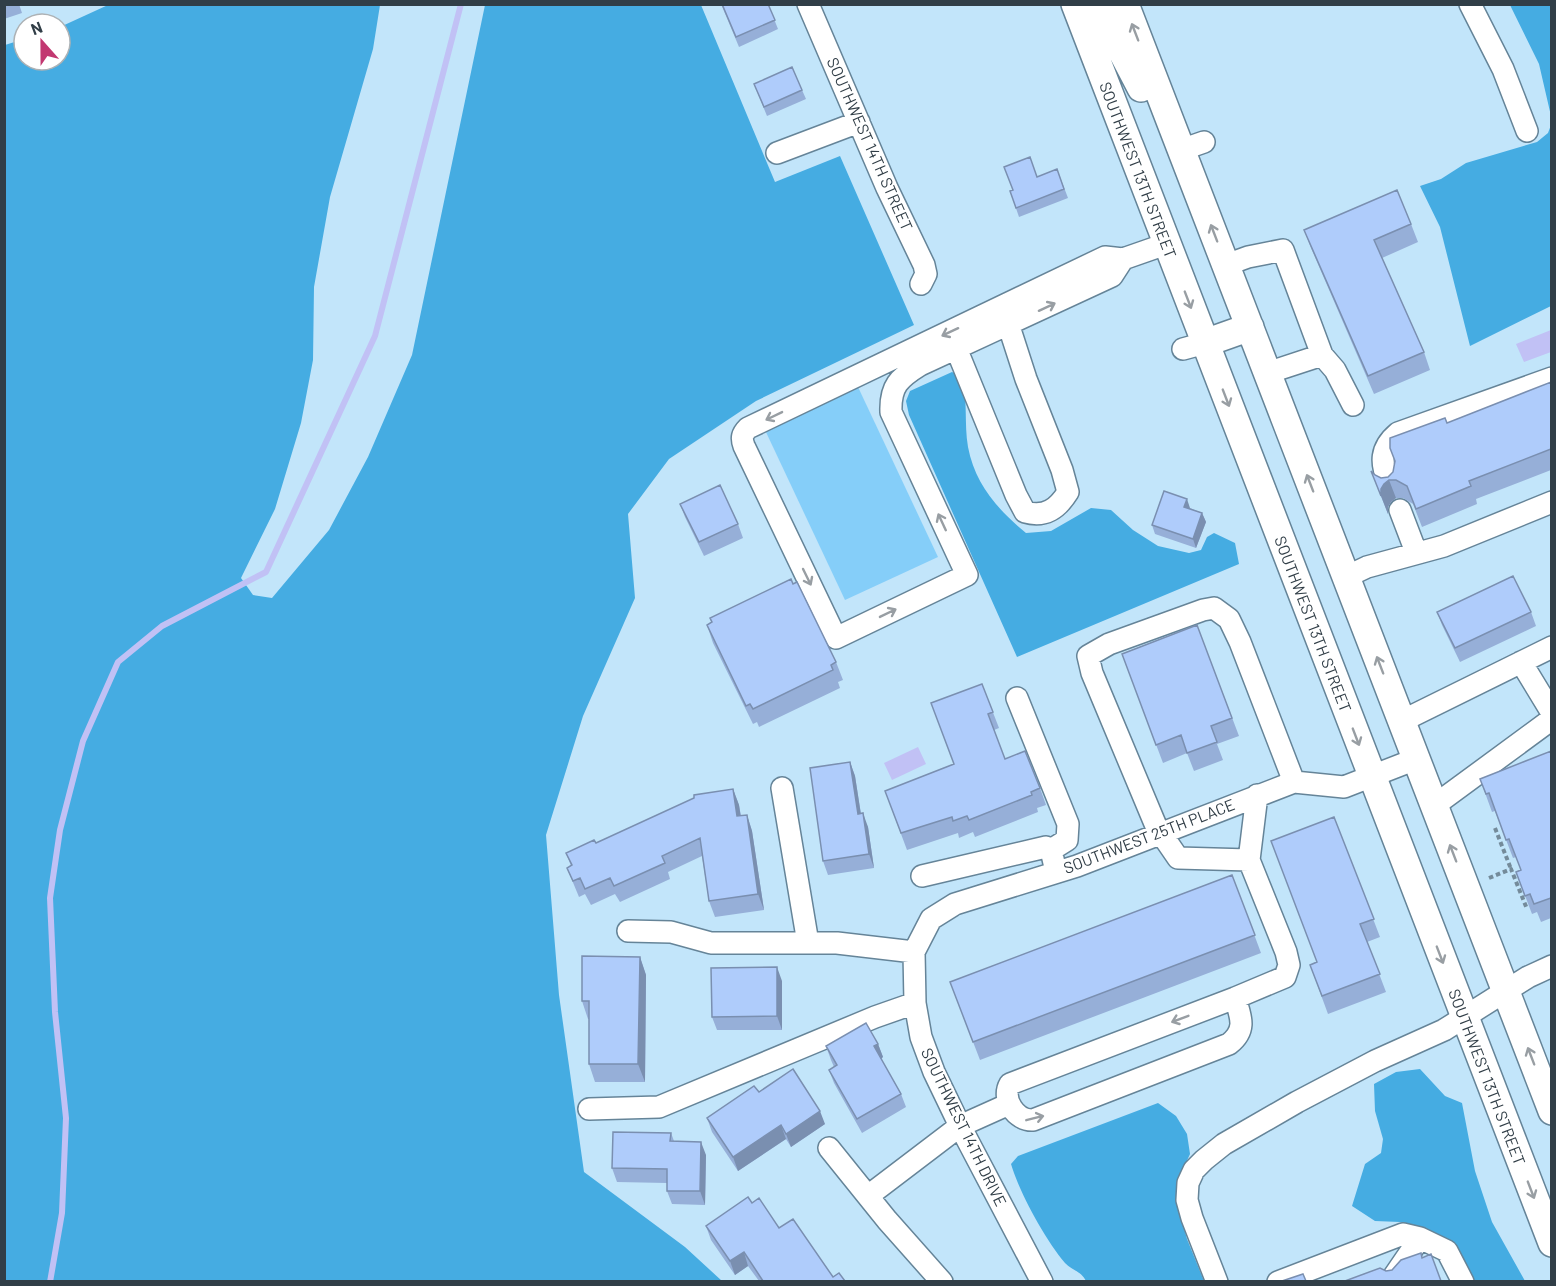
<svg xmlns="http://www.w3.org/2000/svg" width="1556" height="1286" viewBox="0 0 1556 1286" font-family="Barlow,sans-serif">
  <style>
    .green { fill: #85cef9 }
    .forest { fill: #45ace2 }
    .water { fill: #c1c1f5 }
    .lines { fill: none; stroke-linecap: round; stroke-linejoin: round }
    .stream { stroke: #c1c1f5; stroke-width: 6 }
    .minor-casing { stroke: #658498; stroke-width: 24 }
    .major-casing { stroke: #658498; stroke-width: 30 }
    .path { stroke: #748b9a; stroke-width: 4; stroke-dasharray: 4.5 3; stroke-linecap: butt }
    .minor { stroke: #fff; stroke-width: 21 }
    .major { stroke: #fff; stroke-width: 27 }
    .wall { fill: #96afd8 }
    .shaded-wall { fill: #7a8fb0 }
    .building { fill: #afccfb; stroke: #7a8fb0; stroke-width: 1.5 }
    .oneway { stroke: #989ea3 }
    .labels { text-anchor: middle; stroke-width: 4.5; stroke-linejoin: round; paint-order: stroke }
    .street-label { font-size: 16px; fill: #313e47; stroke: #fff }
  </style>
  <rect width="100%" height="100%" fill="#c2e5fa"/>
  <!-- green -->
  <path class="green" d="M 858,387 L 938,557 L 845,600 L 765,430 Z"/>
  <!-- forest -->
  <path class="forest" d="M 108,5 L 380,5 L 373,49 L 330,197 L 314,287 L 313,360 L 301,423 L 275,509 L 241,578 L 253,595 L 272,598 L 329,530 L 368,457 L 412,355 L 485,5 L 701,5 L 775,182 L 840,156 L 914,325 L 756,401 L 669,459 L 628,514 L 635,598 L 583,716 L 546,835 L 559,995 L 584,1172 L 685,1247 L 722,1281 L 5,1281 L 5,45 L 24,39 L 24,60 L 60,60 L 60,27 Z
    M 1510,5 L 1551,5 L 1551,116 L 1539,64 Z
    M 1551,125 L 1551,306 L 1470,346 L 1440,227 L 1420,186 L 1441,179 L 1466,163 L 1537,142 L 1548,133 Z
    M 952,372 L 962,377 C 968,400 964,423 968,447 C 975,484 998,510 1026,533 L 1051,531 L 1091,508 L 1111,510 L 1133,530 L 1158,546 L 1189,553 L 1201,550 L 1207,537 L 1214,533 L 1235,543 L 1239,564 L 1017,657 L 909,415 L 906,401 L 910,391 Z
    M 1420,1069 L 1445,1096 L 1462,1103 L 1475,1171 L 1492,1222 L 1525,1281 L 1469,1281 L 1422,1232 L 1400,1222 L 1375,1221 L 1352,1206 L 1365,1164 L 1381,1153 L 1383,1139 L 1375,1111 L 1374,1084 L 1396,1072 Z
    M 1158,1103 L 1176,1116 L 1187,1134 L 1190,1154 L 1180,1176 L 1179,1209 L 1187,1239 L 1204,1281 L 1086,1281 C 1082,1272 1072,1270 1065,1263 C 1045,1239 1020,1194 1011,1164 L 1018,1156 Z"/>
  <!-- water -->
  <path class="water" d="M 1551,330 L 1551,352 L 1524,362 L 1516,344 Z
    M 918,747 L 926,764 L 892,780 L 884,763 Z"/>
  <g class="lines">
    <!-- stream -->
    <path class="stream" d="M 50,1282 L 62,1213 L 66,1118 L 55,1012 L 50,898 L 60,830 L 83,741 L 118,662 L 162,626 L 266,572 L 375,336 L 461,4"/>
    <defs>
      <path id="minor" d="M 808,4 L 887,188 L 924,265 L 926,274 L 921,284
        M 1470,4 L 1503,69 L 1527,131
        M 1181,150 L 1204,142
        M 777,153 L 859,122
        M 1123,259 L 1112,276 L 920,365 C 899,378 890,386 891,412 L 967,575 L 836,638 L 744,446 C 741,438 742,434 748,428 L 1105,257 L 1123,259 L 1166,244
        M 1226,265 L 1248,257 L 1283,250 L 1322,355
        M 956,348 L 1016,495 L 1025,512 C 1046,518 1058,508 1068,492 L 1062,470 L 1026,379 L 1004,311
        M 1183,349 L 1205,343
        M 1267,373 L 1322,355 L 1335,370 L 1353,405
        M 1389,483 C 1380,463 1380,448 1398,433 L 1552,378
        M 1400,510 L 1416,552
        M 1346,577 L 1367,567 L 1444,546 L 1552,502
        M 1521,662 L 1552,713
        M 1017,698 L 1068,824 L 1067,840 L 1051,850
        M 1402,721 L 1552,647
        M 782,788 L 808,943
        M 1435,805 L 1552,719
        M 1249,860 L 1257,795
        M 922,876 L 1046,847 L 1051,850 L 1054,863
        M 628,931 L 671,932 L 711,943 L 837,943 L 914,952
        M 1235,998 C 1241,1017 1247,1030 1229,1044 L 1033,1120 C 1016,1121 1001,1099 1010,1084 L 1235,998 L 1285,977 L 1289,965 L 1286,952 L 1249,860 L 1178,858 L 1156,826 L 1092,673 L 1088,656 L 1109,644 L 1203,610 L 1214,608 L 1229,619 L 1240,642 L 1294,782
        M 589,1109 L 659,1107 L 875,1017 L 915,1003
        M 829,1148 L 887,1220 L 942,1282
        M 868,1196 L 960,1126 L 1009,1104
        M 1420,1238 L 1447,1251 L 1463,1282
        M 1042,1282 L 960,1126 L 934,1072 L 921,1037 L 915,1003 L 914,952 L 931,919 L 955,904 L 1077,866 L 1294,782 L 1344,787 L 1416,759
        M 1217,1282 L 1192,1218 L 1187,1200 L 1188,1183 L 1194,1170 L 1204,1160 L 1224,1144 L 1297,1102 L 1375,1061 L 1444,1030 L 1528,977 L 1552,966
        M 1278,1282 L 1403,1234 L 1420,1238 L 1394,1276"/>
      <path id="major" d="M 1075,4 L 1552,1243
        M 1097,4 L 1141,88
        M 1125,4 L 1552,1111
        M 1205,343 L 1250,327"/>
    </defs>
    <!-- minor casing -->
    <use href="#minor" class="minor-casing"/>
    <!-- major casing -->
    <use href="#major" class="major-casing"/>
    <!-- path -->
    <path class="path" d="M 1495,828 L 1511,869
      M 1489,878 L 1511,869 L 1527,909"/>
    <!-- minor -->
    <use href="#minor" class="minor"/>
    <!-- major -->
    <use href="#major" class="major"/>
  </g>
  <!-- wall -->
  <path class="wall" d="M 4,4 L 19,4 L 22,13 L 4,19 Z
    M 721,4 L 768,4 L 778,29 L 739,47 Z
    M 754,84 L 802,90 L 806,99 L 767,116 Z
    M 1057,169 L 1068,198 L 1019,217 L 1010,191 L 1037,177 Z
    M 1411,224 L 1418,242 L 1382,258 L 1424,352 L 1430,370 L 1374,394 L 1311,248 L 1304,230 Z
    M 1551,382 L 1551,470 L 1476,499 L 1477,504 L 1422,527 L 1413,504 L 1403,498 L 1396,498 L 1391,502 L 1388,507 L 1388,514 L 1371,471 L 1375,475 L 1381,478 L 1388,477 L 1393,472 L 1395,462 L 1447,423 Z
    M 680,504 L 738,524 L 743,538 L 704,556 L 685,517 Z
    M 1190,508 L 1202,513 L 1206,522 L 1196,548 L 1155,534 L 1152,525 Z
    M 1437,612 L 1531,612 L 1536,626 L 1460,662 L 1442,625 Z
    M 710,618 L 836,662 L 843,680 L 838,682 L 840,688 L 759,727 L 757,722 L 753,724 L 713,643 L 707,625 L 711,622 Z
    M 1197,625 L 1239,736 L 1217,744 L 1223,760 L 1194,771 L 1187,753 L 1163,763 L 1122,654 Z
    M 982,684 L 999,728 L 994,730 L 1005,759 L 1040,788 L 1046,805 L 1037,808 L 1038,812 L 975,837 L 973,832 L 959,838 L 958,833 L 907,850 L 885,791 L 954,764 Z
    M 1551,751 L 1551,918 L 1541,922 L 1537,912 L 1532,914 L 1516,872 L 1521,870 L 1516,857 L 1513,858 L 1495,811 L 1492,812 L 1480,779 Z
    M 850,762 L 855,776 L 861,814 L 868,827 L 874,868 L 828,875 L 823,861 Z
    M 733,789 L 739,805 L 741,816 L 747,815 L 752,831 L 764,910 L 715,917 L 709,901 L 702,856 L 668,872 L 670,879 L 620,902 L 615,894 L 591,905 L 585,894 L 579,897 L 567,868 L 571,866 L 566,853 L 596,843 Z
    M 1334,817 L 1380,937 L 1367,942 L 1386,992 L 1328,1014 L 1310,965 L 1317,962 Z
    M 1232,875 L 1261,953 L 980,1060 L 950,982 Z
    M 640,957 L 646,975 L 645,1082 L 595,1082 L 589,1064 L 589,1019 L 588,1019 L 582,1001 Z
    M 782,981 L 782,1030 L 717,1030 L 712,1017 Z
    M 878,1044 L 883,1057 L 881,1059 L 901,1094 L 906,1107 L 862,1133 L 834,1083 L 829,1070 L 834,1067 L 831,1060 L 826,1046 Z
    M 759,1092 L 825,1124 L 791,1147 L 786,1139 L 738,1171 L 712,1132 L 707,1118 Z
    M 671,1133 L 674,1141 L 706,1155 L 705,1205 L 672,1204 L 667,1191 L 667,1183 L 617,1182 L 612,1168 Z
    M 752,1203 L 833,1277 L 845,1281 L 759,1281 L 748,1266 L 735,1275 L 711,1240 L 706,1226 Z"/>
  <!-- shaded-wall -->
  <path class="shaded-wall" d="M 1389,480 L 1396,498 L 1391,502 L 1388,507 L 1388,514 L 1381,496 L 1381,489 L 1384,484 Z
    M 1187,499 L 1190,508 L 1187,516 L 1184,507 Z
    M 1202,513 L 1206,522 L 1196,548 L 1193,539 Z
    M 850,762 L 855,776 L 863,828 L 858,814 Z
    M 733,789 L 739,805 L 743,832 L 737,816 Z
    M 863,813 L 868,827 L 874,868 L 869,854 Z
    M 747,815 L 752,831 L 764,910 L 758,894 Z
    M 640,957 L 646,975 L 645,1082 L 638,1064 Z
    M 777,967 L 782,981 L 782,1030 L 777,1016 Z
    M 878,1044 L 883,1057 L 879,1060 L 874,1046 Z
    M 820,1111 L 825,1124 L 791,1147 L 786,1134 Z
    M 781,1125 L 786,1139 L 738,1171 L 733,1157 Z
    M 701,1142 L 706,1155 L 705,1205 L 700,1191 Z
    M 744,1252 L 748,1266 L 735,1275 L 730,1261 Z"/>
  <!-- building -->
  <path class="building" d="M 722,4 L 768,4 L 775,20 L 736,37 Z
    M 792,67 L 802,90 L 764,107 L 754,84 Z
    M 1030,157 L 1037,177 L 1057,169 L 1064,189 L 1016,208 L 1010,191 L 1013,190 L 1004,167 Z
    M 1397,190 L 1411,224 L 1374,240 L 1424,352 L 1368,376 L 1304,230 Z
    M 1551,382 L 1551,449 L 1469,481 L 1471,486 L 1416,509 L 1407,486 L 1396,480 L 1389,480 L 1384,484 L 1381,489 L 1381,496 L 1371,471 L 1375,475 L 1381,478 L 1388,477 L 1393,472 L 1395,461 L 1390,448 L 1390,438 L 1445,418 L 1447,423 Z
    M 720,485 L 738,524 L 699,542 L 680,504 Z
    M 1164,491 L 1187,499 L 1184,507 L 1202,513 L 1193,539 L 1152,525 Z
    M 1513,576 L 1531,612 L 1455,648 L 1437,612 Z
    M 791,579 L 793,584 L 797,582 L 836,662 L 831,665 L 833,670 L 753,709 L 750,704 L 746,706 L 707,625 L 712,622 L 710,618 Z
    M 1197,625 L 1232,718 L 1211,726 L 1217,742 L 1187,753 L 1181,735 L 1156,745 L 1122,654 Z
    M 982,684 L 993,712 L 988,714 L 1005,759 L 1025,751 L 1040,788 L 1031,792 L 1032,795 L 969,820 L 967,816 L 953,821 L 952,817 L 901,833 L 885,791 L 954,764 L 931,703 Z
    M 1551,751 L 1551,898 L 1534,904 L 1530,894 L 1525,896 L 1516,872 L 1521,870 L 1509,839 L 1506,840 L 1489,793 L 1486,794 L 1480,779 Z
    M 850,762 L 858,814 L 863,813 L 869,854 L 823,861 L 810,768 Z
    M 733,789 L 737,816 L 747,815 L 758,894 L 709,901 L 700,838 L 662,856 L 665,863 L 614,886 L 610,878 L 585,889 L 580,878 L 573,881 L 567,868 L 572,865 L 566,853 L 594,840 L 596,843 L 694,798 L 694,795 Z
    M 1334,817 L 1374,919 L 1360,924 L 1380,974 L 1322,996 L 1310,965 L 1317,962 L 1271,841 Z
    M 1232,875 L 1255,935 L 973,1042 L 950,982 Z
    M 582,956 L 640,957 L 638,1064 L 589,1064 L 589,1001 L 582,1001 Z
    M 777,967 L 777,1016 L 712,1017 L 711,968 Z
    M 866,1023 L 878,1044 L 874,1046 L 901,1094 L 857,1119 L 829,1070 L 837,1065 L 826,1046 Z
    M 793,1069 L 820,1111 L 786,1134 L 781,1125 L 733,1157 L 707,1118 L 754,1086 L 759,1092 Z
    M 613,1132 L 671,1133 L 670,1141 L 701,1142 L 700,1191 L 667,1191 L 667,1169 L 612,1168 Z
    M 748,1197 L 752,1203 L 759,1198 L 779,1228 L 793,1219 L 833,1277 L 839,1273 L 845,1281 L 763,1281 L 744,1252 L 730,1261 L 706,1226 Z
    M 1421,1253 L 1422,1258 L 1431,1254 L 1441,1281 L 1345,1281 L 1380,1268 L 1386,1271 L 1392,1270 L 1401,1260 Z
    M 1303,1274 L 1306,1281 L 1282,1281 Z"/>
  <!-- one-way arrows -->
  <defs><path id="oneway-shaft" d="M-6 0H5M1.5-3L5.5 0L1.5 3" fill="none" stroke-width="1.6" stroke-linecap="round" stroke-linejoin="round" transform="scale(1.5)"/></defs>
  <g class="oneway">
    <use href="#oneway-shaft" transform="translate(1135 32) rotate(-111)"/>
    <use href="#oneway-shaft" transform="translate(1214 233) rotate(-111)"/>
    <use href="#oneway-shaft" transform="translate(1188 300) rotate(69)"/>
    <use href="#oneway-shaft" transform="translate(1047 307) rotate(-25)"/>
    <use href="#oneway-shaft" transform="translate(950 332) rotate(155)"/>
    <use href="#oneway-shaft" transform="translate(1226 398) rotate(69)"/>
    <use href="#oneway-shaft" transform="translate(774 416) rotate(154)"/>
    <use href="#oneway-shaft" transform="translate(1310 483) rotate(-111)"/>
    <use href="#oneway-shaft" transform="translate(942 522) rotate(-115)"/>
    <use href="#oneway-shaft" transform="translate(807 577) rotate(64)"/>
    <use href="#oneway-shaft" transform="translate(888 613) rotate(-26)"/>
    <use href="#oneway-shaft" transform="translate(1380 665) rotate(-111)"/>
    <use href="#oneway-shaft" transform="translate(1356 737) rotate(69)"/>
    <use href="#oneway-shaft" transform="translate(1453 853) rotate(-111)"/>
    <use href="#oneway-shaft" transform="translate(1440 955) rotate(69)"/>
    <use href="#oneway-shaft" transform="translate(1180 1019) rotate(159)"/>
    <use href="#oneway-shaft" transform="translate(1531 1056) rotate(-111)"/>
    <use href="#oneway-shaft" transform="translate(1035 1118) rotate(-14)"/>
    <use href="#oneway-shaft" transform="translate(1531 1190) rotate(69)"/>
  </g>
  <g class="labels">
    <!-- street labels -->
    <g class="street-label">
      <text transform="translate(870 144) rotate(66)" y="6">SOUTHWEST 14TH STREET</text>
      <text transform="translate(1138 170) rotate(69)" y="6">SOUTHWEST 13TH STREET</text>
      <text transform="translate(1313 624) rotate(69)" y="6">SOUTHWEST 13TH STREET</text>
      <text transform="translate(1149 836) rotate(-21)" y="6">SOUTHWEST 25TH PLACE</text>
      <text transform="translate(1487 1077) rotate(69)" y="6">SOUTHWEST 13TH STREET</text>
      <text transform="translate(964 1127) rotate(64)" y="6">SOUTHWEST 14TH DRIVE</text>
    </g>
  </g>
  <!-- border -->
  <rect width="1556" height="1286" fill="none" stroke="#313e47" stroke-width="12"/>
  <!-- north arrow -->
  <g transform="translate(42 42) rotate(339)"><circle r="28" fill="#ffffff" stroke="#adb2b5" stroke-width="1.5"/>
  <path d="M0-4.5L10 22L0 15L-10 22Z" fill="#c23871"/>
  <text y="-9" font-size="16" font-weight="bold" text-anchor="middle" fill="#313e47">N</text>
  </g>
</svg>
